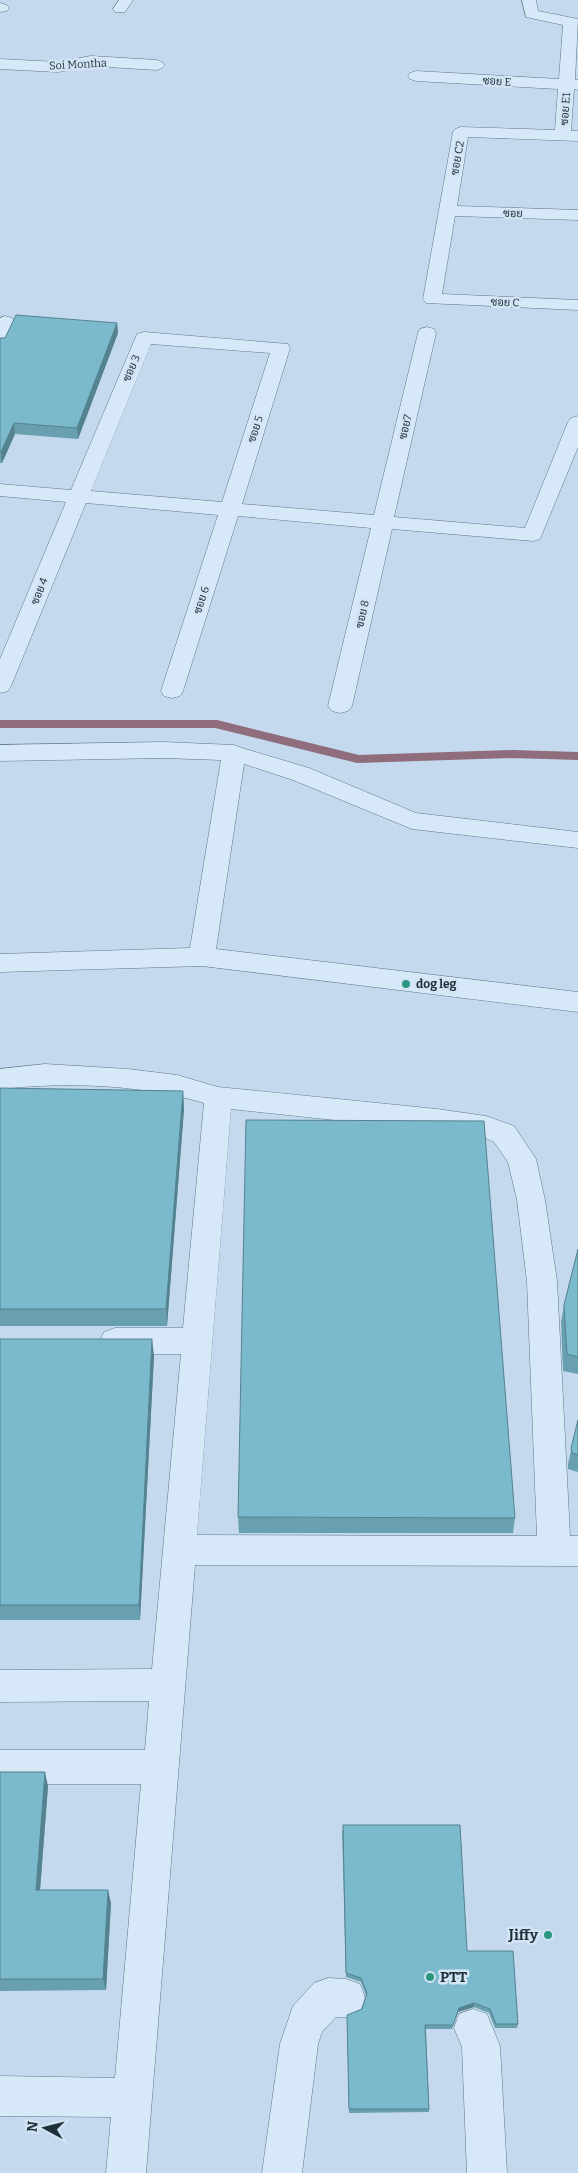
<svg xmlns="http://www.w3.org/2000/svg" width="578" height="2173" viewBox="0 0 578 2173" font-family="Bitter,Sarabun,serif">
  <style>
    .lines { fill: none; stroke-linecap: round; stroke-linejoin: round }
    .stream { stroke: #8f6d7c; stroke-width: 8 }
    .minor-casing { stroke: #5a7988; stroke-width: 1 }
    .minor { fill: #d7e8f9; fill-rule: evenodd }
    .wall { fill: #69a0af }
    .shaded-wall { fill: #55828f }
    .building { fill: #7abacc; stroke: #55828f }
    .poi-dot { fill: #2b9781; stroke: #d3e4f5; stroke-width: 2 }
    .labels { text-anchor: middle; stroke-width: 5; stroke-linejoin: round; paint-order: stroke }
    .far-street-label { font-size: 11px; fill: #1e3138; stroke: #d3e4f5 }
    .poi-label { font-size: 12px; font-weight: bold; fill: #1e3138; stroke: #d3e4f5; text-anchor: start }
    .near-poi-label { font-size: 15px; font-weight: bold; fill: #1e3138; stroke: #d3e4f5; text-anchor: end }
  </style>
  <rect width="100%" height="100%" fill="#c4d9ee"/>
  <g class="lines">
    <!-- stream -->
    <path class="stream" d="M 0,724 L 216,724 L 358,759 L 513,754 L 578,756"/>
    <defs>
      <path id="minor" d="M 119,0 L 133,0 L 125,12 L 115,12 L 113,9 Z
        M 522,0 L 536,0 L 538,11 L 578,19 L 575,80 L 578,80 L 578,90 L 574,89 L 571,131 L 578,131 L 578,141 L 468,137 L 457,206 L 578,210 L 578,220 L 455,216 L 442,294 L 578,300 L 578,310 L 426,303 L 423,299 L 453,132 L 455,129 L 461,127 L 555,130 L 558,89 L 416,81 L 410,79 L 408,76 L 410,73 L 416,71 L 559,79 L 563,25 L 526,17 Z
        M 0,3 L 7,5 L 9,8 L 7,11 L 0,12 Z
        M 91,56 L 157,60 L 162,62 L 165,65 L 162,68 L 157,70 L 91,66 L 58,72 L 0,69 L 0,59 L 58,62 Z
        M 5,316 L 12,318 L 14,322 L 7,338 L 0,340 L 0,318 Z
        M 427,327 L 434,329 L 436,333 L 394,517 L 525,528 L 568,422 L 571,418 L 578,416 L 578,447 L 540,539 L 533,541 L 392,529 L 352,706 L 348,711 L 340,713 L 332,711 L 328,706 L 371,528 L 238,516 L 183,691 L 180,696 L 172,698 L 164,696 L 161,691 L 218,515 L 86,503 L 11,686 L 8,691 L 0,693 L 0,659 L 66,502 L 0,496 L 0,484 L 71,490 L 137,334 L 144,332 L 288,344 L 290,348 L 242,504 L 374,515 L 418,333 L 420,329 ZM 151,344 L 270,353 L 222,502 L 91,491 Z
        M 163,742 L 234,745 L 242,748 L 309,768 L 416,813 L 578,832 L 578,848 L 412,829 L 293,780 L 244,764 L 216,949 L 578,992 L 578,1012 L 202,966 L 0,972 L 0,954 L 190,948 L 221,760 L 163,758 L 0,761 L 0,745 Z
        M 45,1064 L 128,1069 L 177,1075 L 218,1087 L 437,1109 L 486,1116 L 514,1126 L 536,1159 L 545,1200 L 557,1281 L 570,1536 L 578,1536 L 578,1566 L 195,1565 L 146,2173 L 106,2173 L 111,2117 L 0,2116 L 0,2076 L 115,2078 L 141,1784 L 0,1784 L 0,1750 L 145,1750 L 149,1701 L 0,1702 L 0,1670 L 152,1669 L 181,1354 L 115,1354 L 104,1350 L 100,1341 L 104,1332 L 115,1328 L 183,1328 L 204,1103 C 139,1084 67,1082 0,1089 L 0,1069 ZM 231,1109 L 437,1131 L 483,1137 L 494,1142 L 508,1162 L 517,1200 L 527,1281 L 537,1536 L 197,1535 Z
        M 328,1978 L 346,1979 L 360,1984 L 365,1998 L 360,2012 L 346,2017 L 336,2017 L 322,2032 L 318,2044 L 302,2173 L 262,2173 L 280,2044 L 293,2006 L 314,1983 Z
        M 473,2009 L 487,2014 L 500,2046 L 507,2173 L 467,2173 L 462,2047 L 454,2028 L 459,2014 Z"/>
    </defs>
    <!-- minor casing -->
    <use href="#minor" class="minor-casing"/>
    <!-- minor -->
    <use href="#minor" class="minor"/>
  </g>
  <!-- wall -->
  <path class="wall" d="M 117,323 L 118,333 L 78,439 L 15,434 L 2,463 L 0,463 L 0,338 L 5,338 Z
    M 0,1088 L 183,1091 L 184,1109 L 167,1326 L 0,1326 Z
    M 578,1249 L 578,1374 L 563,1371 L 561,1322 L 564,1305 Z
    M 0,1339 L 154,1356 L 140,1620 L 0,1620 Z
    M 578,1420 L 578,1472 L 568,1469 L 568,1464 Z
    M 238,1517 L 515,1518 L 513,1533 L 239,1533 Z
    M 0,1772 L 48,1786 L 40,1890 L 111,1903 L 106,1990 L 0,1991 Z
    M 342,1830 L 467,1951 L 518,2024 L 517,2028 L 495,2028 L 489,2013 L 474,2007 L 458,2012 L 452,2029 L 426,2029 L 429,2109 L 429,2112 L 349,2113 L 347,2019 L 362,2009 L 366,1996 L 361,1982 L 346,1977 Z"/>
  <!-- shaded-wall -->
  <path class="shaded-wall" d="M 117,323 L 118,333 L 78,439 L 77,428 Z
    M 14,423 L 15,434 L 2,463 L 1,452 Z
    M 183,1091 L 184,1109 L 167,1326 L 166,1309 Z
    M 152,1339 L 154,1356 L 140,1620 L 139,1605 Z
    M 45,1772 L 48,1786 L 39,1903 L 36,1890 Z
    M 108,1890 L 111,1903 L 106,1990 L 103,1979 Z
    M 474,2003 L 474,2007 L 458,2012 L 452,2029 L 459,2008 Z"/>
  <!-- building -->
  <path class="building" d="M 16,315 L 117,323 L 77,428 L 14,423 L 1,452 L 0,452 L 0,338 L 5,338 Z
    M 0,1088 L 183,1091 L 166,1309 L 0,1309 Z
    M 246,1120 L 484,1121 L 515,1518 L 238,1517 Z
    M 578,1249 L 578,1357 L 567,1354 L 564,1305 Z
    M 0,1339 L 152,1339 L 139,1605 L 0,1605 Z
    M 578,1420 L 578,1455 L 572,1453 L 571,1448 Z
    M 0,1772 L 45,1772 L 36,1890 L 108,1890 L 103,1979 L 0,1979 Z
    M 343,1825 L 460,1825 L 467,1951 L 513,1951 L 518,2024 L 496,2024 L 490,2009 L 474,2003 L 459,2008 L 453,2025 L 425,2025 L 429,2109 L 349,2109 L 347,2015 L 362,2009 L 367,1993 L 361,1978 L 346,1973 Z"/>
  <!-- markers -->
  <g class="poi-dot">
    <circle cx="406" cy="984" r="5"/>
    <circle cx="548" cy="1935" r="5"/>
    <circle cx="430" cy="1977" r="5"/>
  </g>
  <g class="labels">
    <!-- far-street labels -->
    <g class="far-street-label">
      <text transform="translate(78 64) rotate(-3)" y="4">Soi Montha</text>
      <text transform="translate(497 81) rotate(3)" y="4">ซอย E</text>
      <text transform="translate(565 109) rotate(-86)" y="4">ซอย E1</text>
      <text transform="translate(457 158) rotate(-80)" y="4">ซอย C2</text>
      <text transform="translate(513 213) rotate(2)" y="4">ซอย</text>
      <text transform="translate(505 302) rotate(2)" y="4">ซอย C</text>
      <text transform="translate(131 368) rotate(-67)" y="4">ซอย 3</text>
      <text transform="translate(405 427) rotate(-77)" y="4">ซอย7</text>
      <text transform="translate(255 429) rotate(-72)" y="4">ซอย 5</text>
      <text transform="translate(39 591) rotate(-68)" y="4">ซอย 4</text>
      <text transform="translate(201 600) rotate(-72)" y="4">ซอย 6</text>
      <text transform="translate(362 614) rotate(-77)" y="4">ซอย 8</text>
    </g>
    <!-- poi labels -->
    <g class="poi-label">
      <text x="416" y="988">dog leg</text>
    </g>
    <!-- near-poi labels -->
    <g class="near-poi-label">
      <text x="538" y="1940">Jiffy</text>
      <text x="440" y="1982" text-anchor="start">PTT</text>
    </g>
  </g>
  <!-- north arrow -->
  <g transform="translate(45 2128) rotate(277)" stroke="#d3e4f5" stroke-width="4" paint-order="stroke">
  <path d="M0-4L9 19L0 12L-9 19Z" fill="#1e3138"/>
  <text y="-8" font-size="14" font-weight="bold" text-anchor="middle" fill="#1e3138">N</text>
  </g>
</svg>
